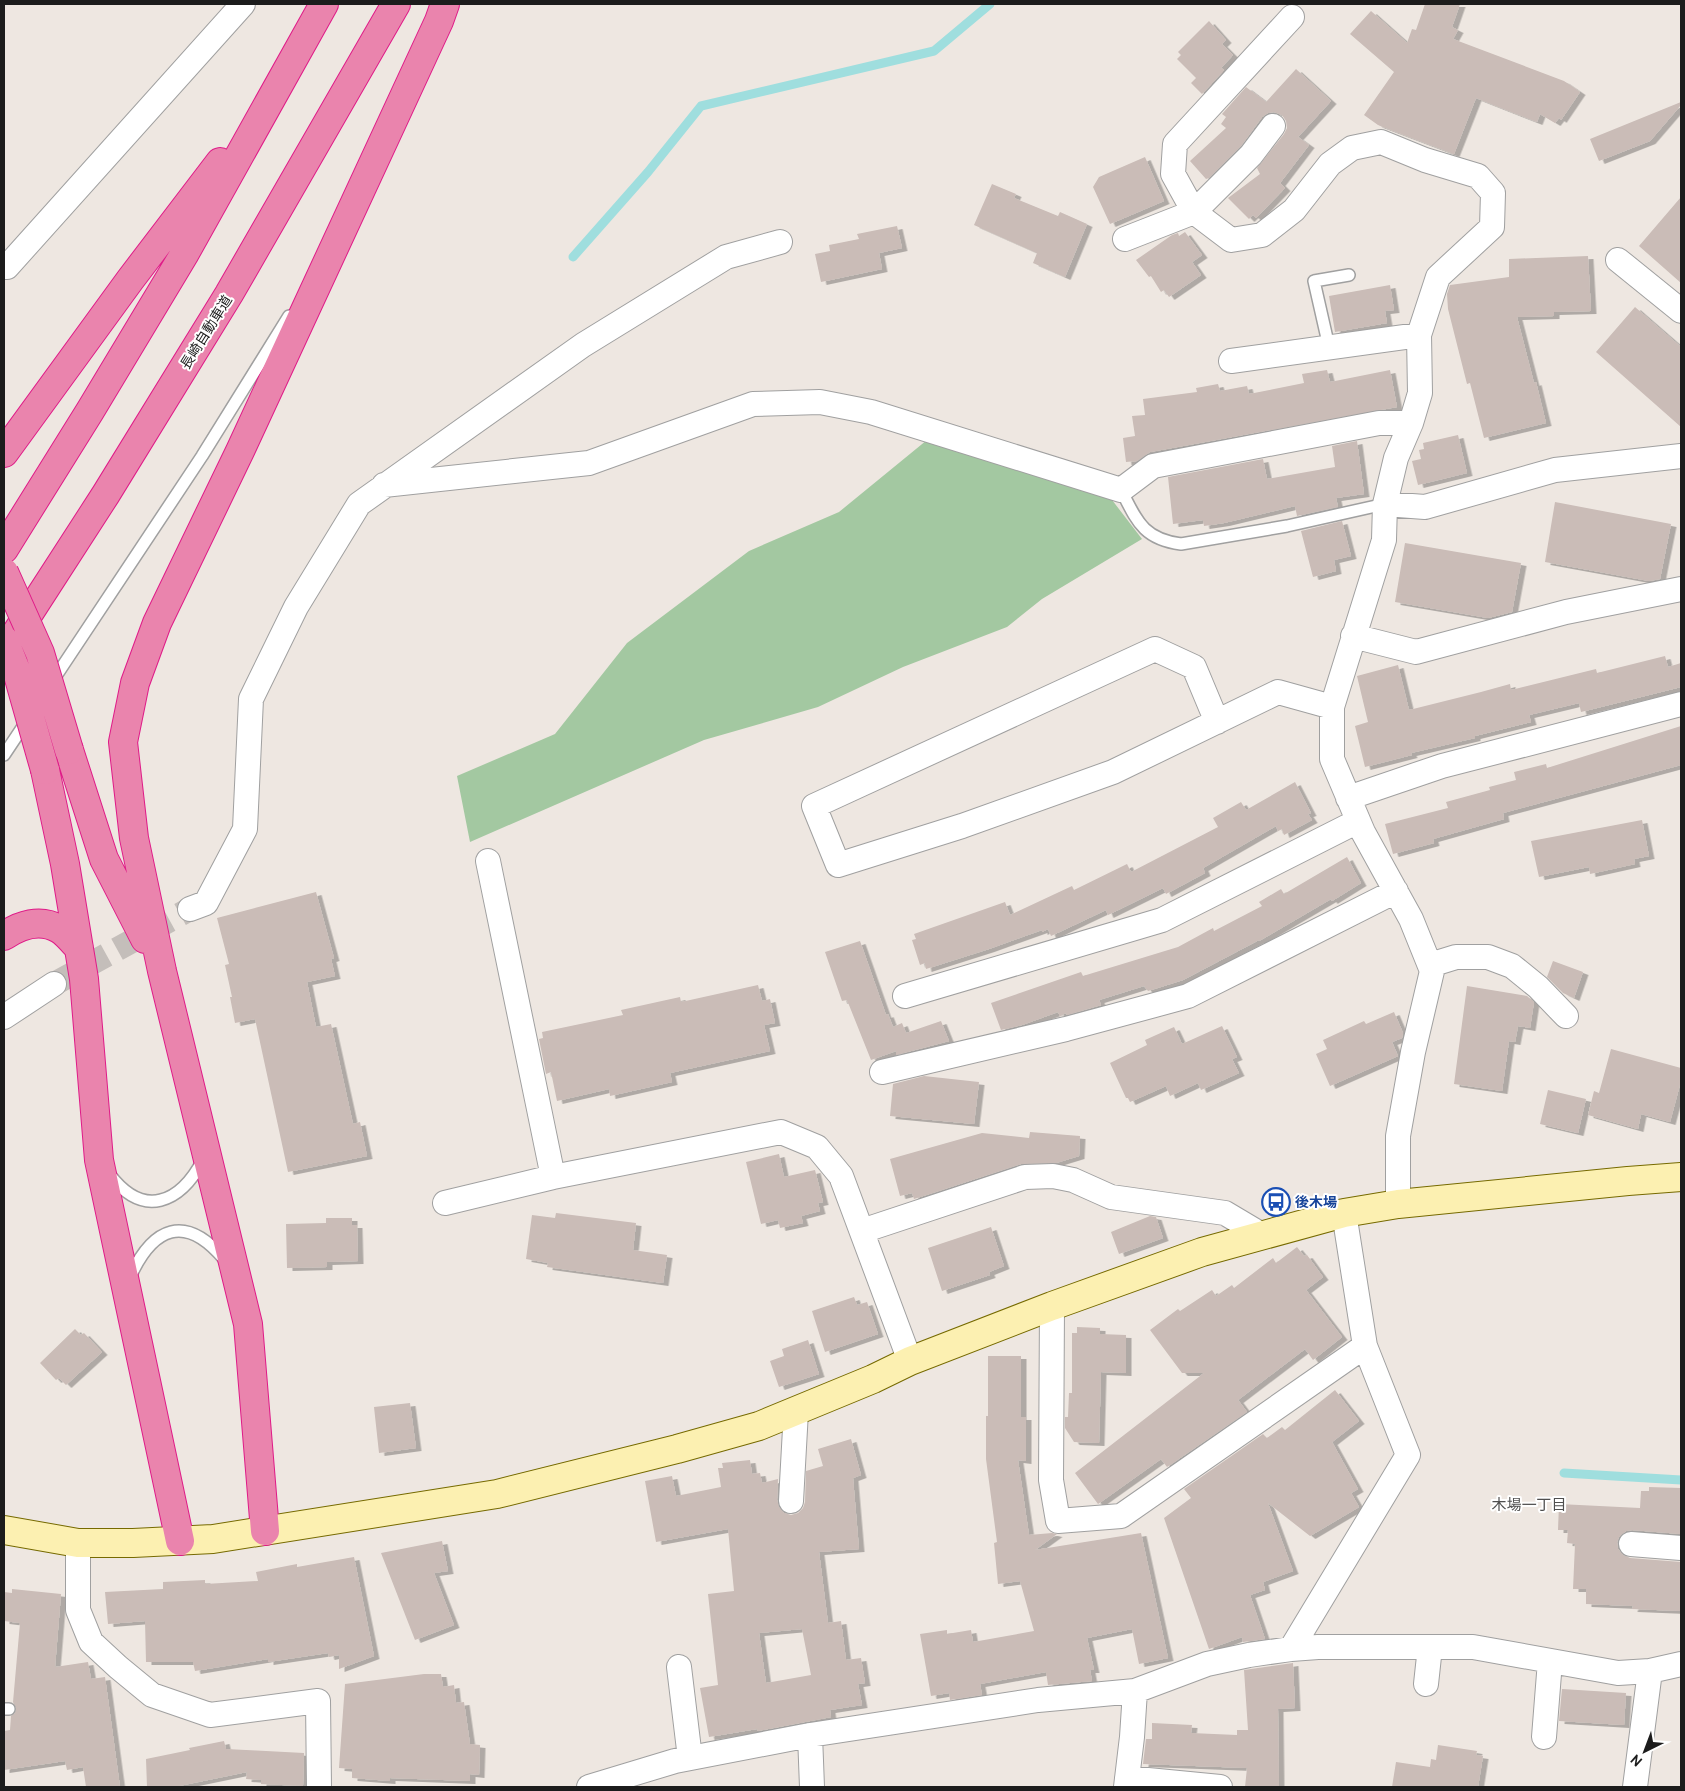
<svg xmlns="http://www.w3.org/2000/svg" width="1685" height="1791" viewBox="0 0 1685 1791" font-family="Cabin,'Noto Sans JP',sans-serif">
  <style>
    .cemetery { fill: #a3c8a1 }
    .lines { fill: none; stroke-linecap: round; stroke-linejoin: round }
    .stream { stroke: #9fdede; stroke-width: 9 }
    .building { fill: #cabcb7; fill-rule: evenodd; filter: url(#shadow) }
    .street-tunnel { stroke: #c4beba; stroke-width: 24; stroke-dasharray: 24 12; stroke-linecap: butt }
    .lane-casing { stroke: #a0a0a0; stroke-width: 14 }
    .street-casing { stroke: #a0a0a0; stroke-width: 26 }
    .secondary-casing { stroke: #766a00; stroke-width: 30 }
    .highway-casing { stroke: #df1b88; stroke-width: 30 }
    .lane { stroke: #fff; stroke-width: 11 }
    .street { stroke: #fff; stroke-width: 24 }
    .secondary { stroke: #fcf0b1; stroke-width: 28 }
    .highway { stroke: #ea84ad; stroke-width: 28 }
    .highway-bridge-casing { stroke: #df1b88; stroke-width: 30; stroke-linecap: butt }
    .highway-bridge { stroke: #ea84ad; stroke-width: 28 }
    .labels { text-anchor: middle; stroke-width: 4; stroke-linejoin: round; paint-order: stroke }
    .street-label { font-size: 14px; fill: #1c1c1c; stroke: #fff }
    .transit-label { font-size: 14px; font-weight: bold; fill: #164399; stroke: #fff; text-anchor: start }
    .neighbourhood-label { font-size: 15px; fill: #4f4f4f; stroke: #fff }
  </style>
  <defs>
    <filter id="shadow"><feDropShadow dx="5.5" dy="3" stdDeviation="0" flood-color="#0004"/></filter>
  </defs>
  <rect width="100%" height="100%" fill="#eee7e1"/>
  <!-- cemetery -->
  <path class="cemetery" d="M 927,440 L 1099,483 L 1142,539 L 1042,599 L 1007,627 L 903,667 L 818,707 L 704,740 L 470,842 L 457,776 L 555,734 L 627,643 L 749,551 L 839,512 Z"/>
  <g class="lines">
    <!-- stream -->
    <path class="stream" d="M 573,257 L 648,172 L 701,106 L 934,51 L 990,4
      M 1564,1473 L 1681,1480"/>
  </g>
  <!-- building -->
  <path class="building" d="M 1425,4 L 1460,4 L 1452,27 L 1458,30 L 1453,39 L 1564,81 L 1580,92 L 1561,120 L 1559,118 L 1555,123 L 1540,114 L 1537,122 L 1476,98 L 1454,154 L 1378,125 L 1364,115 L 1394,72 L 1350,34 L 1371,11 L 1407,43 L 1412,29 L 1416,30 Z
    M 1209,21 L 1226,40 L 1222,44 L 1233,55 L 1221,68 L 1224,70 L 1202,94 L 1191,83 L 1196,78 L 1177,59 L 1181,55 L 1178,52 Z
    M 1296,69 L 1331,101 L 1298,137 L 1309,145 L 1280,183 L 1285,188 L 1256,218 L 1253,215 L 1249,219 L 1228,198 L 1260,174 L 1257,168 L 1284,134 L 1287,128 L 1286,121 L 1282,115 L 1274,112 L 1268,113 L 1262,117 L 1241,146 L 1209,178 L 1206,179 L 1190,161 L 1226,128 L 1221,124 L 1226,117 L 1222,114 L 1246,87 L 1266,102 Z
    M 1681,102 L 1681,105 L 1650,141 L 1599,161 L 1590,139 Z
    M 1145,157 L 1164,201 L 1110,224 L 1093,187 L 1099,177 Z
    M 992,184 L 1016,194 L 1014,198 L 1058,216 L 1060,212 L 1087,224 L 1065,277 L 1033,263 L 1037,253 L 974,225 Z
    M 1681,197 L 1681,283 L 1639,246 Z
    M 897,226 L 902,248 L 879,253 L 882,269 L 821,282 L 815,254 L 830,251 L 829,245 L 859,239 L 857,234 Z
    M 1185,232 L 1202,255 L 1192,262 L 1201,275 L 1169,297 L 1164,290 L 1161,292 L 1151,276 L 1149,277 L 1136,260 L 1172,235 L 1178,233 L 1179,236 Z
    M 1588,256 L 1591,311 L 1554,312 L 1554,316 L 1517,317 L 1534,383 L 1536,382 L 1546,423 L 1484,438 L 1470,383 L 1467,384 L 1448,309 L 1447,294 L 1450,285 L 1509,277 L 1509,259 Z
    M 1390,285 L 1394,310 L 1385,311 L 1387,323 L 1335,332 L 1329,296 Z
    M 1635,307 L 1681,347 L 1681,427 L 1596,352 Z
    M 1327,370 L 1330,382 L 1390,370 L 1397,407 L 1150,452 L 1137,461 L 1126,462 L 1123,438 L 1135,436 L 1132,416 L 1145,415 L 1143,399 L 1197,392 L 1196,388 L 1218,384 L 1220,391 L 1247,386 L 1249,394 L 1304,383 L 1302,374 Z
    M 1458,435 L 1467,473 L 1418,485 L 1412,461 L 1421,459 L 1419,450 L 1424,449 L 1423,443 Z
    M 1357,441 L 1364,494 L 1336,498 L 1338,507 L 1297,516 L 1295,506 L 1224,523 L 1204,526 L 1203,520 L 1173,524 L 1168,477 L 1263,459 L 1267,479 L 1335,467 L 1332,446 Z
    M 1555,502 L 1671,524 L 1660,579 L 1649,581 L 1545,562 Z
    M 1342,521 L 1351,556 L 1334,560 L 1336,571 L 1313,577 L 1301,531 Z
    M 1405,543 L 1521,563 L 1512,612 L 1488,618 L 1395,602 Z
    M 1665,656 L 1668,667 L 1681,663 L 1681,687 L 1581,712 L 1579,703 L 1529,715 L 1531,722 L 1475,736 L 1475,738 L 1411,753 L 1412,755 L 1365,767 L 1355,726 L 1368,722 L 1357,676 L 1398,665 L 1409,710 L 1481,692 L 1510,684 L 1511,690 L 1596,669 L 1597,673 Z
    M 1681,726 L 1681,765 L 1503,813 L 1504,819 L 1433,839 L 1434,843 L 1393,854 L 1385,824 L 1448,808 L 1446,802 L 1490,790 L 1489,787 L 1516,780 L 1514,772 L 1546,764 L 1547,768 Z
    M 1295,782 L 1311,813 L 1308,814 L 1312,820 L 1284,835 L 1282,829 L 1278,831 L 1276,826 L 1203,868 L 1205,873 L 1166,894 L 1163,888 L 1108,915 L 1106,910 L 1051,936 L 1048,929 L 1042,932 L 1042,930 L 989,949 L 926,969 L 925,963 L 920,965 L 912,940 L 916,939 L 914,934 L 1005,902 L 1010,915 L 1072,886 L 1074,890 L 1127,864 L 1131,872 L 1218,827 L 1213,818 L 1241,802 L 1246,810 Z
    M 1642,820 L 1649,856 L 1634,859 L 1635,864 L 1590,874 L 1589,867 L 1539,877 L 1531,841 Z
    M 1347,857 L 1361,883 L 1332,901 L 1331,899 L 1259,941 L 1259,940 L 1183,980 L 1148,991 L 1144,986 L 1099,1000 L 1101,1005 L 1067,1015 L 1066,1013 L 1060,1016 L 1058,1012 L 1022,1025 L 1001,1030 L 991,1003 L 1081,972 L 1083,976 L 1178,947 L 1213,928 L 1214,931 L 1262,906 L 1259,902 L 1281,889 L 1284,894 Z
    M 316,892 L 334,958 L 331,959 L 335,976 L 307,982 L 316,1027 L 331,1024 L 353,1124 L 360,1122 L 367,1156 L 288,1172 L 255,1019 L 235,1023 L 230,997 L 232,997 L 225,965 L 229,964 L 217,918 Z
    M 860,941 L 886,1015 L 888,1014 L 893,1027 L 902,1023 L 906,1033 L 941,1021 L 949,1041 L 896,1055 L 896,1051 L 871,1060 L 847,1000 L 842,1001 L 825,952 Z
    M 1553,961 L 1583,972 L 1574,998 L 1563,993 L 1547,977 Z
    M 758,985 L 762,1001 L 770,999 L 775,1023 L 764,1025 L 770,1051 L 670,1073 L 672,1082 L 610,1096 L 609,1089 L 557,1101 L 551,1072 L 546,1074 L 539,1039 L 543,1038 L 542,1032 L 623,1015 L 621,1010 L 680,997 L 681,1002 Z
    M 1467,986 L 1527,996 L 1534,1002 L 1530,1028 L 1518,1026 L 1515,1042 L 1509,1041 L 1502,1091 L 1454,1084 Z
    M 1394,1012 L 1403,1033 L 1402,1038 L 1392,1042 L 1398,1056 L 1330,1086 L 1316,1054 L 1327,1049 L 1323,1040 L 1364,1021 L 1366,1024 Z
    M 1222,1026 L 1237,1057 L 1232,1059 L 1239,1073 L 1201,1090 L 1198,1083 L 1170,1096 L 1166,1086 L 1130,1102 L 1128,1098 L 1126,1098 L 1110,1063 L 1147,1045 L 1145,1040 L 1174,1027 L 1182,1044 Z
    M 1611,1049 L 1681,1068 L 1681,1081 L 1670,1122 L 1641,1114 L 1638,1129 L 1588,1115 L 1594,1091 L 1599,1093 Z
    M 924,1076 L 979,1082 L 974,1124 L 890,1116 L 893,1084 Z
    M 1548,1090 L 1586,1099 L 1578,1133 L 1540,1124 Z
    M 1030,1132 L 1080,1136 L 1079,1156 L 1056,1163 L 1021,1164 L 914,1199 L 912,1193 L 900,1196 L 890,1159 L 982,1133 L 1029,1138 Z
    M 779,1154 L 784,1177 L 815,1170 L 823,1202 L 818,1203 L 820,1211 L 801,1216 L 803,1223 L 780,1228 L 778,1220 L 761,1224 L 746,1162 Z
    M 556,1213 L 636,1223 L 633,1250 L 667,1255 L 663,1283 L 547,1267 L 548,1263 L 526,1259 L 532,1215 L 555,1218 Z
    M 1150,1216 L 1156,1217 L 1163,1238 L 1119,1254 L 1111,1232 Z
    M 326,1218 L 352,1218 L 352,1225 L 357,1225 L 358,1261 L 327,1262 L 327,1267 L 287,1268 L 286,1224 L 326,1223 Z
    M 991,1227 L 1004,1266 L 989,1272 L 990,1275 L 942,1291 L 928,1248 Z
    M 1297,1247 L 1304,1256 L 1307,1255 L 1323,1277 L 1306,1290 L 1342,1337 L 1313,1360 L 1305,1349 L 1238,1400 L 1247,1412 L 1167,1467 L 1161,1459 L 1098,1504 L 1075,1473 L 1204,1373 L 1182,1373 L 1150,1330 L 1178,1309 L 1180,1311 L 1212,1290 L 1216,1296 L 1232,1285 L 1234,1288 L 1273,1258 L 1276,1263 Z
    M 854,1297 L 857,1305 L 867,1302 L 878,1334 L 825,1352 L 812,1311 Z
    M 1077,1327 L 1100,1328 L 1100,1334 L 1126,1335 L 1126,1373 L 1101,1372 L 1099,1443 L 1074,1442 L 1065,1428 L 1065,1417 L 1068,1417 L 1069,1393 L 1072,1393 L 1072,1333 L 1077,1333 Z
    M 75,1329 L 81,1335 L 84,1333 L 102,1352 L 66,1385 L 59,1378 L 56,1380 L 40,1363 Z
    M 808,1340 L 819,1374 L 779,1387 L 770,1361 L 784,1356 L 782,1349 Z
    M 988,1356 L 1021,1356 L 1021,1417 L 1026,1417 L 1026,1461 L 1018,1460 L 1029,1535 L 1052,1533 L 1057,1534 L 1035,1550 L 1141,1533 L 1168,1658 L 1139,1664 L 1132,1629 L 1087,1638 L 1094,1670 L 1090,1670 L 1092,1681 L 1048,1685 L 1046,1672 L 980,1684 L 982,1695 L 950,1700 L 949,1693 L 931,1696 L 920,1634 L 947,1630 L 947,1634 L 971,1630 L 973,1642 L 1034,1631 L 1020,1581 L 998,1584 L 994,1543 L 997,1542 L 986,1459 L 986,1416 L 988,1416 Z
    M 1335,1390 L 1359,1421 L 1332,1442 L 1358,1489 L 1351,1493 L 1359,1507 L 1310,1536 L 1268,1503 L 1293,1571 L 1263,1582 L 1265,1590 L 1250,1595 L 1265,1639 L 1243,1642 L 1242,1637 L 1209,1649 L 1164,1518 L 1191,1498 L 1184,1489 L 1263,1434 L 1267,1438 L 1282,1427 L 1285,1430 Z
    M 410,1403 L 416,1448 L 379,1453 L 374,1407 Z
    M 851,1439 L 861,1475 L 853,1478 L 859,1549 L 819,1552 L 828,1623 L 841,1621 L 846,1660 L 861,1658 L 865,1683 L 858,1684 L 862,1705 L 830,1710 L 831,1717 L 758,1731 L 757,1729 L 709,1737 L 700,1688 L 718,1685 L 708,1594 L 734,1591 L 728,1529 L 656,1542 L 645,1481 L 672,1476 L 676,1496 L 721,1487 L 718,1468 L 723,1468 L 722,1463 L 750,1460 L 752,1474 L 760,1473 L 762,1483 L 778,1479 L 777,1500 L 779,1507 L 784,1513 L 791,1515 L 798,1513 L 803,1508 L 805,1502 L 806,1471 L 823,1466 L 818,1449 ZM 802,1629 L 811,1675 L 766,1683 L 759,1633 Z
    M 1649,1487 L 1681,1488 L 1681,1534 L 1632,1530 L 1626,1531 L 1619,1537 L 1617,1542 L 1618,1549 L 1623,1555 L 1630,1558 L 1681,1562 L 1681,1611 L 1632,1609 L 1633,1606 L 1586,1604 L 1586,1589 L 1573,1589 L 1575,1544 L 1567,1543 L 1568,1530 L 1558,1530 L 1559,1504 L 1640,1508 L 1641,1491 L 1649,1491 Z
    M 442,1541 L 448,1571 L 434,1573 L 454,1625 L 415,1640 L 381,1553 Z
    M 354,1557 L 374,1656 L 339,1669 L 339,1655 L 329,1657 L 328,1653 L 268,1662 L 268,1659 L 195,1671 L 193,1662 L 146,1662 L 145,1621 L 108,1624 L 105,1592 L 163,1589 L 163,1582 L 205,1580 L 205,1584 L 258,1581 L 256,1572 L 297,1564 L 297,1567 Z
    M 12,1589 L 61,1594 L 55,1667 L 88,1662 L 91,1679 L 105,1677 L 120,1787 L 86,1787 L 83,1767 L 67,1770 L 65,1761 L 4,1770 L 4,1731 L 10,1730 L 11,1716 L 15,1713 L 16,1709 L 13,1702 L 20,1623 L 4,1621 L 4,1592 L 12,1593 Z
    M 1293,1663 L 1295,1708 L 1278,1709 L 1279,1787 L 1245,1787 L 1247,1768 L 1143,1764 L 1146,1739 L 1152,1739 L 1152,1723 L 1192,1725 L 1191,1733 L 1237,1735 L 1237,1730 L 1248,1730 L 1244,1670 Z
    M 424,1674 L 441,1674 L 443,1687 L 454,1685 L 456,1703 L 464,1702 L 470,1744 L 480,1745 L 479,1775 L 470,1774 L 470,1781 L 390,1778 L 390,1781 L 352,1778 L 352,1769 L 339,1768 L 345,1684 Z
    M 1562,1689 L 1626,1693 L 1624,1725 L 1559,1721 Z
    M 224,1741 L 226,1749 L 304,1753 L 303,1786 L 261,1784 L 261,1780 L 246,1779 L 247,1772 L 174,1787 L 147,1787 L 146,1759 L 190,1750 L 189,1748 Z
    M 1438,1745 L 1477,1751 L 1476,1755 L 1483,1756 L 1478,1787 L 1392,1787 L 1396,1762 L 1430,1767 L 1431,1759 L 1436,1760 Z"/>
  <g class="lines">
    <!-- street-tunnel -->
    <path class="street-tunnel" d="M 54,984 L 190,909"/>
    <defs>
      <path id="lane" d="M 1329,347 L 1314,281 L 1349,275
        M 1121,490 C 1137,521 1143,539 1181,544 L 1287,526 L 1385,504
        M 52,682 L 202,456 L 289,316
        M 4,755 L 28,719
        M 110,1175 C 144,1219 180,1203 203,1160
        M 130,1277 C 153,1227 185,1213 224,1259
        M 4,1709 L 9,1709"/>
      <path id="street" d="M 1292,17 L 1175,144 L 1173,174 L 1194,212 L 1231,240 L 1262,235 L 1294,210 L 1330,164 L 1352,148 L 1381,142 L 1425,160 L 1478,176 L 1493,193 L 1492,227 L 1438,277 L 1419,335 L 1420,393 L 1411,423 L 1396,458 L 1385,504 L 1384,540 L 1332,707 L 1332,759 L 1363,832 L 1411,919 L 1432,971 L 1413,1052 L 1398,1136 L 1398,1204
        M 1125,239 L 1194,212 L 1251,155 L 1273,126
        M 1618,260 L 1681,311
        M 4,267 L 7,267 L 243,4
        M 1231,361 L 1419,335
        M 384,485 L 589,463 L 753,404 L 820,402 L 871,412 L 1121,490 L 1153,466 L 1379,423 L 1411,423
        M 1385,504 L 1425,507 L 1555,470 L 1681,456
        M 1353,636 L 1416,652 L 1566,612 L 1681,589
        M 1217,722 L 1194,667 L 1155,649 L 814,806 L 838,865 L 962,826 L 1113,772 L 1278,692 L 1332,707
        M 1348,798 L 1442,766 L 1681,704
        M 488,861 L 553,1177
        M 190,909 L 206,903 L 245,829 L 251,699 L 296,607 L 359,504 L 583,345 L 726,257 L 780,242
        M 1430,965 L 1456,957 L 1488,957 L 1512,966 L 1538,987 L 1566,1016
        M 905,996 L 1162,920 L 1358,821
        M 4,1017 L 54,984
        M 882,1072 L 1066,1029 L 1188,996 L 1396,891
        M 445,1203 L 553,1177 L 781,1132 L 817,1147 L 841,1176 L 910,1361
        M 862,1231 L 1025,1177 L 1053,1176 L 1073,1180 L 1111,1197 L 1225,1213 L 1262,1235
        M 1052,1306 L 1051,1480 L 1058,1521 L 1121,1516 L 1365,1346
        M 791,1501 L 796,1411
        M 78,1543 L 78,1610 L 91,1642 L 118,1667 L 152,1695 L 210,1715 L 318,1701 L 319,1787
        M 1631,1544 L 1681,1548
        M 1291,1649 L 1408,1455 L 1365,1346 L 1344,1213
        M 679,1667 L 690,1758
        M 1426,1684 L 1430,1647
        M 810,1735 L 812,1787
        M 1544,1737 L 1550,1661
        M 1127,1778 L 1220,1787
        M 589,1787 L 675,1761 L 810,1735 L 1038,1700 L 1135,1691 L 1207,1664 L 1249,1655 L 1291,1649 L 1318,1647 L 1473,1647 L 1618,1673 L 1650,1671 L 1681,1664
        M 1126,1787 L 1132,1737 L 1135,1691
        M 1635,1787 L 1650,1671"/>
      <path id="secondary" d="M 4,1530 L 78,1543 L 133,1543 L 213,1539 L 497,1494 L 677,1449 L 759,1426 L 873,1379 L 910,1361 L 1052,1306 L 1202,1252 L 1344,1213 L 1398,1204 L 1628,1181 L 1681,1177"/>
      <path id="highway" d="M 4,453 L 130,280 L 220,162
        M 4,549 L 90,411 L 185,253 L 324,4
        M 13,638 L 106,494 L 229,294 L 396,4
        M 69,750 L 104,859 L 145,939
        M 45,770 L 65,864 L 84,979 L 99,1160 L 180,1541
        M 4,936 C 20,925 40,918 59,929 C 66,933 73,942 79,948
        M 265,1531 L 248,1324 L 162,971 L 134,838 L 123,742 L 135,683 L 157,623 L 240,451 L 439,21 L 445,4"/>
    </defs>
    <!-- lane casing -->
    <use href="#lane" class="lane-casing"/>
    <!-- street casing -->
    <use href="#street" class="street-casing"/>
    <!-- secondary casing -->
    <use href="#secondary" class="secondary-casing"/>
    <!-- highway casing -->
    <use href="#highway" class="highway-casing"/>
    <!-- lane -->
    <use href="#lane" class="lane"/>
    <!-- street -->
    <use href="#street" class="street"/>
    <!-- secondary -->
    <use href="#secondary" class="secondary"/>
    <!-- highway -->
    <use href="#highway" class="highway"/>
    <defs>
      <path id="highway-bridge" d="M 4,572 L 40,653 L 69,750
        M 4,640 L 18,675 L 45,770"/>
    </defs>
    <!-- highway-bridge casing -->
    <use href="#highway-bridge" class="highway-bridge-casing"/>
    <!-- highway-bridge -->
    <use href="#highway-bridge" class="highway-bridge"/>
  </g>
  <!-- icons -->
  <defs>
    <symbol id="bus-ring" viewBox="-11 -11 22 22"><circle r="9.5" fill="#fff" stroke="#1a4fb4" stroke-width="1.5"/><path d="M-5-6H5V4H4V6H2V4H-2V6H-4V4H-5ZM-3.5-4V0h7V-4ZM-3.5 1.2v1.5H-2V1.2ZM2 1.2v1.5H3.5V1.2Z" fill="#1a4fb4"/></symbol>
  </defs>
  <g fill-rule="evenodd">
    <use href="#bus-ring" x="1260" y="1186" width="32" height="32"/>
  </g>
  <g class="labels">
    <!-- street labels -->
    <g class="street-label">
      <text transform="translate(206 332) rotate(-58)" y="5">長崎自動車道</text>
    </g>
    <!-- transit labels -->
    <g class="transit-label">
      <text x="1295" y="1207">後木場</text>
    </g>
    <!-- neighbourhood labels -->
    <g class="neighbourhood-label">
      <text x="1529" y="1510">木場一丁目</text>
    </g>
  </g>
  <!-- border -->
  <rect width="1685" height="1791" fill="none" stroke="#1c1c1c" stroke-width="10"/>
  <!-- north arrow -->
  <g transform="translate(1645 1751) rotate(222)" stroke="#ffffff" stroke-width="4" paint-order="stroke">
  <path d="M0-4L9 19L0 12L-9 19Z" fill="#1c1c1c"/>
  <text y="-8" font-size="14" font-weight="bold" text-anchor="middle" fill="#1c1c1c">N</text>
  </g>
</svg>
